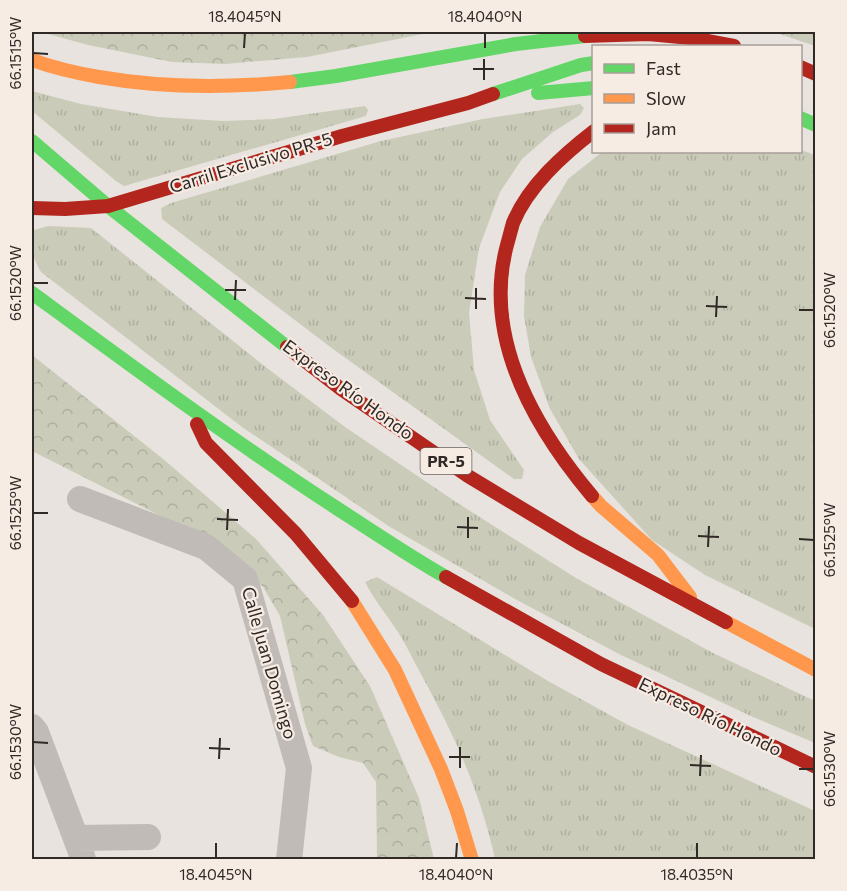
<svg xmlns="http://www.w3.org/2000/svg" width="847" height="891" viewBox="0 0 847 891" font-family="Commissioner,sans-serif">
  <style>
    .grass { fill: url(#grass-tufts) }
    .forest { fill: url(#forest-crowns) }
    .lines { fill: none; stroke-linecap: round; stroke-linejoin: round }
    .street { stroke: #c1bbb7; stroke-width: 26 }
    .fast { stroke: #63d668; stroke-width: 14 }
    .slow { stroke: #ff974d; stroke-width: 14 }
    .jam { stroke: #b3261e; stroke-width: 14 }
    .ticks { fill: none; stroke: #312926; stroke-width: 2 }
    .labels { text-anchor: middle; stroke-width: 4.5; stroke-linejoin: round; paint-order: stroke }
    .shield { fill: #f6ece4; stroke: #6c645f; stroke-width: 1.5 }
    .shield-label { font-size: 16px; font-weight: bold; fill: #312926 }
    .street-label { font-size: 18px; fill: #312926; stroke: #f6ece4 }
    .neatline { fill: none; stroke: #312926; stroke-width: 2 }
    .ticks-label { font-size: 15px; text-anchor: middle; fill: #312926 }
  </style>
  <defs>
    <pattern id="grass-tufts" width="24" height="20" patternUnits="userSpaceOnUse" patternTransform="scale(1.5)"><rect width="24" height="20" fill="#caccb9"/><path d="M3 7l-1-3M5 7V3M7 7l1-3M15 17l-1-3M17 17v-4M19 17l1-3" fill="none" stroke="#aeaf9f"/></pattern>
    <pattern id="forest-crowns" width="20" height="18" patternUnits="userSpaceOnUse" patternTransform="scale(1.5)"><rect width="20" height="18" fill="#caccb9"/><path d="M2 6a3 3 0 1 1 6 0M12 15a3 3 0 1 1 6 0" fill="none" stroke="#aeaf9f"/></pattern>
  </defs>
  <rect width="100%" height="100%" fill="#e8e3de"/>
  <!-- grass -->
  <path class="grass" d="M 32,91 L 81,104 L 158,117 L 223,121 L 274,119 L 365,106 L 368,110 L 366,116 L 124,186 L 116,181 L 32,111 Z
    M 580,104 L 584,108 L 580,115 L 553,132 L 522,159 L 500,192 L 479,248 L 469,313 L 474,370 L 490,420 L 524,470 L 522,479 L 514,479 L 333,349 L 162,219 L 161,208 L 171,203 L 381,141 L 483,119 Z
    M 801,150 L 815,155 L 815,629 L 705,575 L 652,540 L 579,459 L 550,409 L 531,357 L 524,316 L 525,275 L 540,227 L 568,179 L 602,152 L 800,152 Z
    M 48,226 L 91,228 L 267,368 L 345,427 L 456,502 L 576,578 L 713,653 L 815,701 L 815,743 L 753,717 L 619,654 L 515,599 L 390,527 L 242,427 L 41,272 C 33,257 28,248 34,230 Z
    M 377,577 L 548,681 L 628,725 L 815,811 L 815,859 L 495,859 C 481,794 454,734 422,676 C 414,662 407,646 398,632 C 387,615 374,600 365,582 Z"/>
  <!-- forest -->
  <path class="forest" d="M 41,32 L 433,32 L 307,57 L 225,64 L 172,62 L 88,45 Z
    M 774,32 L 815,32 L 815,46 Z
    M 32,355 L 162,458 L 256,539 L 323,615 L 370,686 L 419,798 L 434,859 L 377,859 L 376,782 L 363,763 L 339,757 L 313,746 L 305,724 L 280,616 L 263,587 L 218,545 L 32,451 Z"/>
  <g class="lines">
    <!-- street -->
    <path class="street" d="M 80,499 L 206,547 L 245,579 L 299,768 L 289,860
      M 32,727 L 36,732 L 81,852 L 83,860
      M 76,838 L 148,837"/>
    <!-- fast -->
    <path class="fast" d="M 290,82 L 336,76 L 516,44 L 585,36
      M 538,93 L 594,88
      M 493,94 L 581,65 L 594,63
      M 800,118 L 816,125
      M 32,141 L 108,206 L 287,347
      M 32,293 C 133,367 233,441 338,509 C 374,532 409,556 446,577"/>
    <!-- slow -->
    <path class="slow" d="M 32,60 C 54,68 76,73 99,77 C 162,88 226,88 290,82
      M 592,496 L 601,506 L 658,555 L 690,597
      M 352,601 L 395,670 L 441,769 L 457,811 L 472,860
      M 726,622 L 816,670"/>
    <!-- jam -->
    <path class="jam" d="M 585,36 L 648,34 L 691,38 L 734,46
      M 800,67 L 816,74
      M 32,208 L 65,209 L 108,206 L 342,136 L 468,103 L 493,94
      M 287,347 L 341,389 L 468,476 L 579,543 L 726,622
      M 197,424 L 206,443 L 296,534 L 352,601
      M 592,496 C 534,427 482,338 507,245 C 509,238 511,230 513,223 C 528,186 563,155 594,131
      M 446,577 L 601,664 L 816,767"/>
  </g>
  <!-- ticks -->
  <path class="ticks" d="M 244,48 L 245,33M 485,48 L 485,33M 33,53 L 48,54M 473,69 L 494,69M 484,80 L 484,59M 33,283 L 48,283M 225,290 L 246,290M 465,298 L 486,299M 235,300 L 236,280M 706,306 L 727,307M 476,309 L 476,288M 799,310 L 814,310M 716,317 L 717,296M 33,513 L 48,513M 217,519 L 238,520M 457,527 L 478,528M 227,530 L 228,509M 698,536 L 719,537M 468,538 L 468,517M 799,539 L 814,540M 708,547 L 709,526M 33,742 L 48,743M 209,748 L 230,749M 449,757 L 470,757M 219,759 L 220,738M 690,765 L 711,766M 460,768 L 460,747M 799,769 L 814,769M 700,776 L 701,755M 216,858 L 216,843M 456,858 L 457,843M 697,858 L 697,843"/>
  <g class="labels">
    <!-- shield labels -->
    <rect class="shield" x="420.5" y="448" width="51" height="26" rx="4.5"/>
    <g class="shield-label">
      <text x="446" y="467">PR-5</text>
    </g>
    <!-- street labels -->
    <g class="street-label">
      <text transform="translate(251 163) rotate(-17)" y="6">Carril Exclusivo PR-5</text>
      <text transform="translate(348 390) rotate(36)" y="6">Expreso Río Hondo</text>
      <text transform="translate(269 663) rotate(74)" y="6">Calle Juan Domingo</text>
      <text transform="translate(710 717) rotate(26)" y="6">Expreso Río Hondo</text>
    </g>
  </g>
  <!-- border -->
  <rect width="847" height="891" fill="none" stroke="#f6ece4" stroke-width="66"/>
  <!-- legend -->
  <rect x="592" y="45" width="210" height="108" fill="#f6ece4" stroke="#a79e98" stroke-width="1.5"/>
  <rect x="604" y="64" width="30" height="9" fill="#63d668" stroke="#a79e98" stroke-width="1.5"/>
  <text x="646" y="75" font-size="18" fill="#312926">Fast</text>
  <rect x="604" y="94" width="30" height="9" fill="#ff974d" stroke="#a79e98" stroke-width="1.5"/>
  <text x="646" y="105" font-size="18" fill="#312926">Slow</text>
  <rect x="604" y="124" width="30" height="9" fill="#b3261e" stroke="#a79e98" stroke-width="1.5"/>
  <text x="646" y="135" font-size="18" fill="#312926">Jam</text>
  <rect x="33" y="33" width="781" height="825" class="neatline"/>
  <g class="ticks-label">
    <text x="245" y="22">18.4045°N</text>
    <text x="485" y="22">18.4040°N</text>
    <text transform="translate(16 53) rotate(-90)" y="5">66.1515°W</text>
    <text transform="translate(16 283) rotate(-90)" y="5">66.1520°W</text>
    <text transform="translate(830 310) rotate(-90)" y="5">66.1520°W</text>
    <text transform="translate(16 513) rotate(-90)" y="5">66.1525°W</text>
    <text transform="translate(830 540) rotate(-90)" y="5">66.1525°W</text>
    <text transform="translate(16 742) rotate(-90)" y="5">66.1530°W</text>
    <text transform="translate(830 769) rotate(-90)" y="5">66.1530°W</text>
    <text x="216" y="880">18.4045°N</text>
    <text x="456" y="880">18.4040°N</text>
    <text x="697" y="880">18.4035°N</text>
  </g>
</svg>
